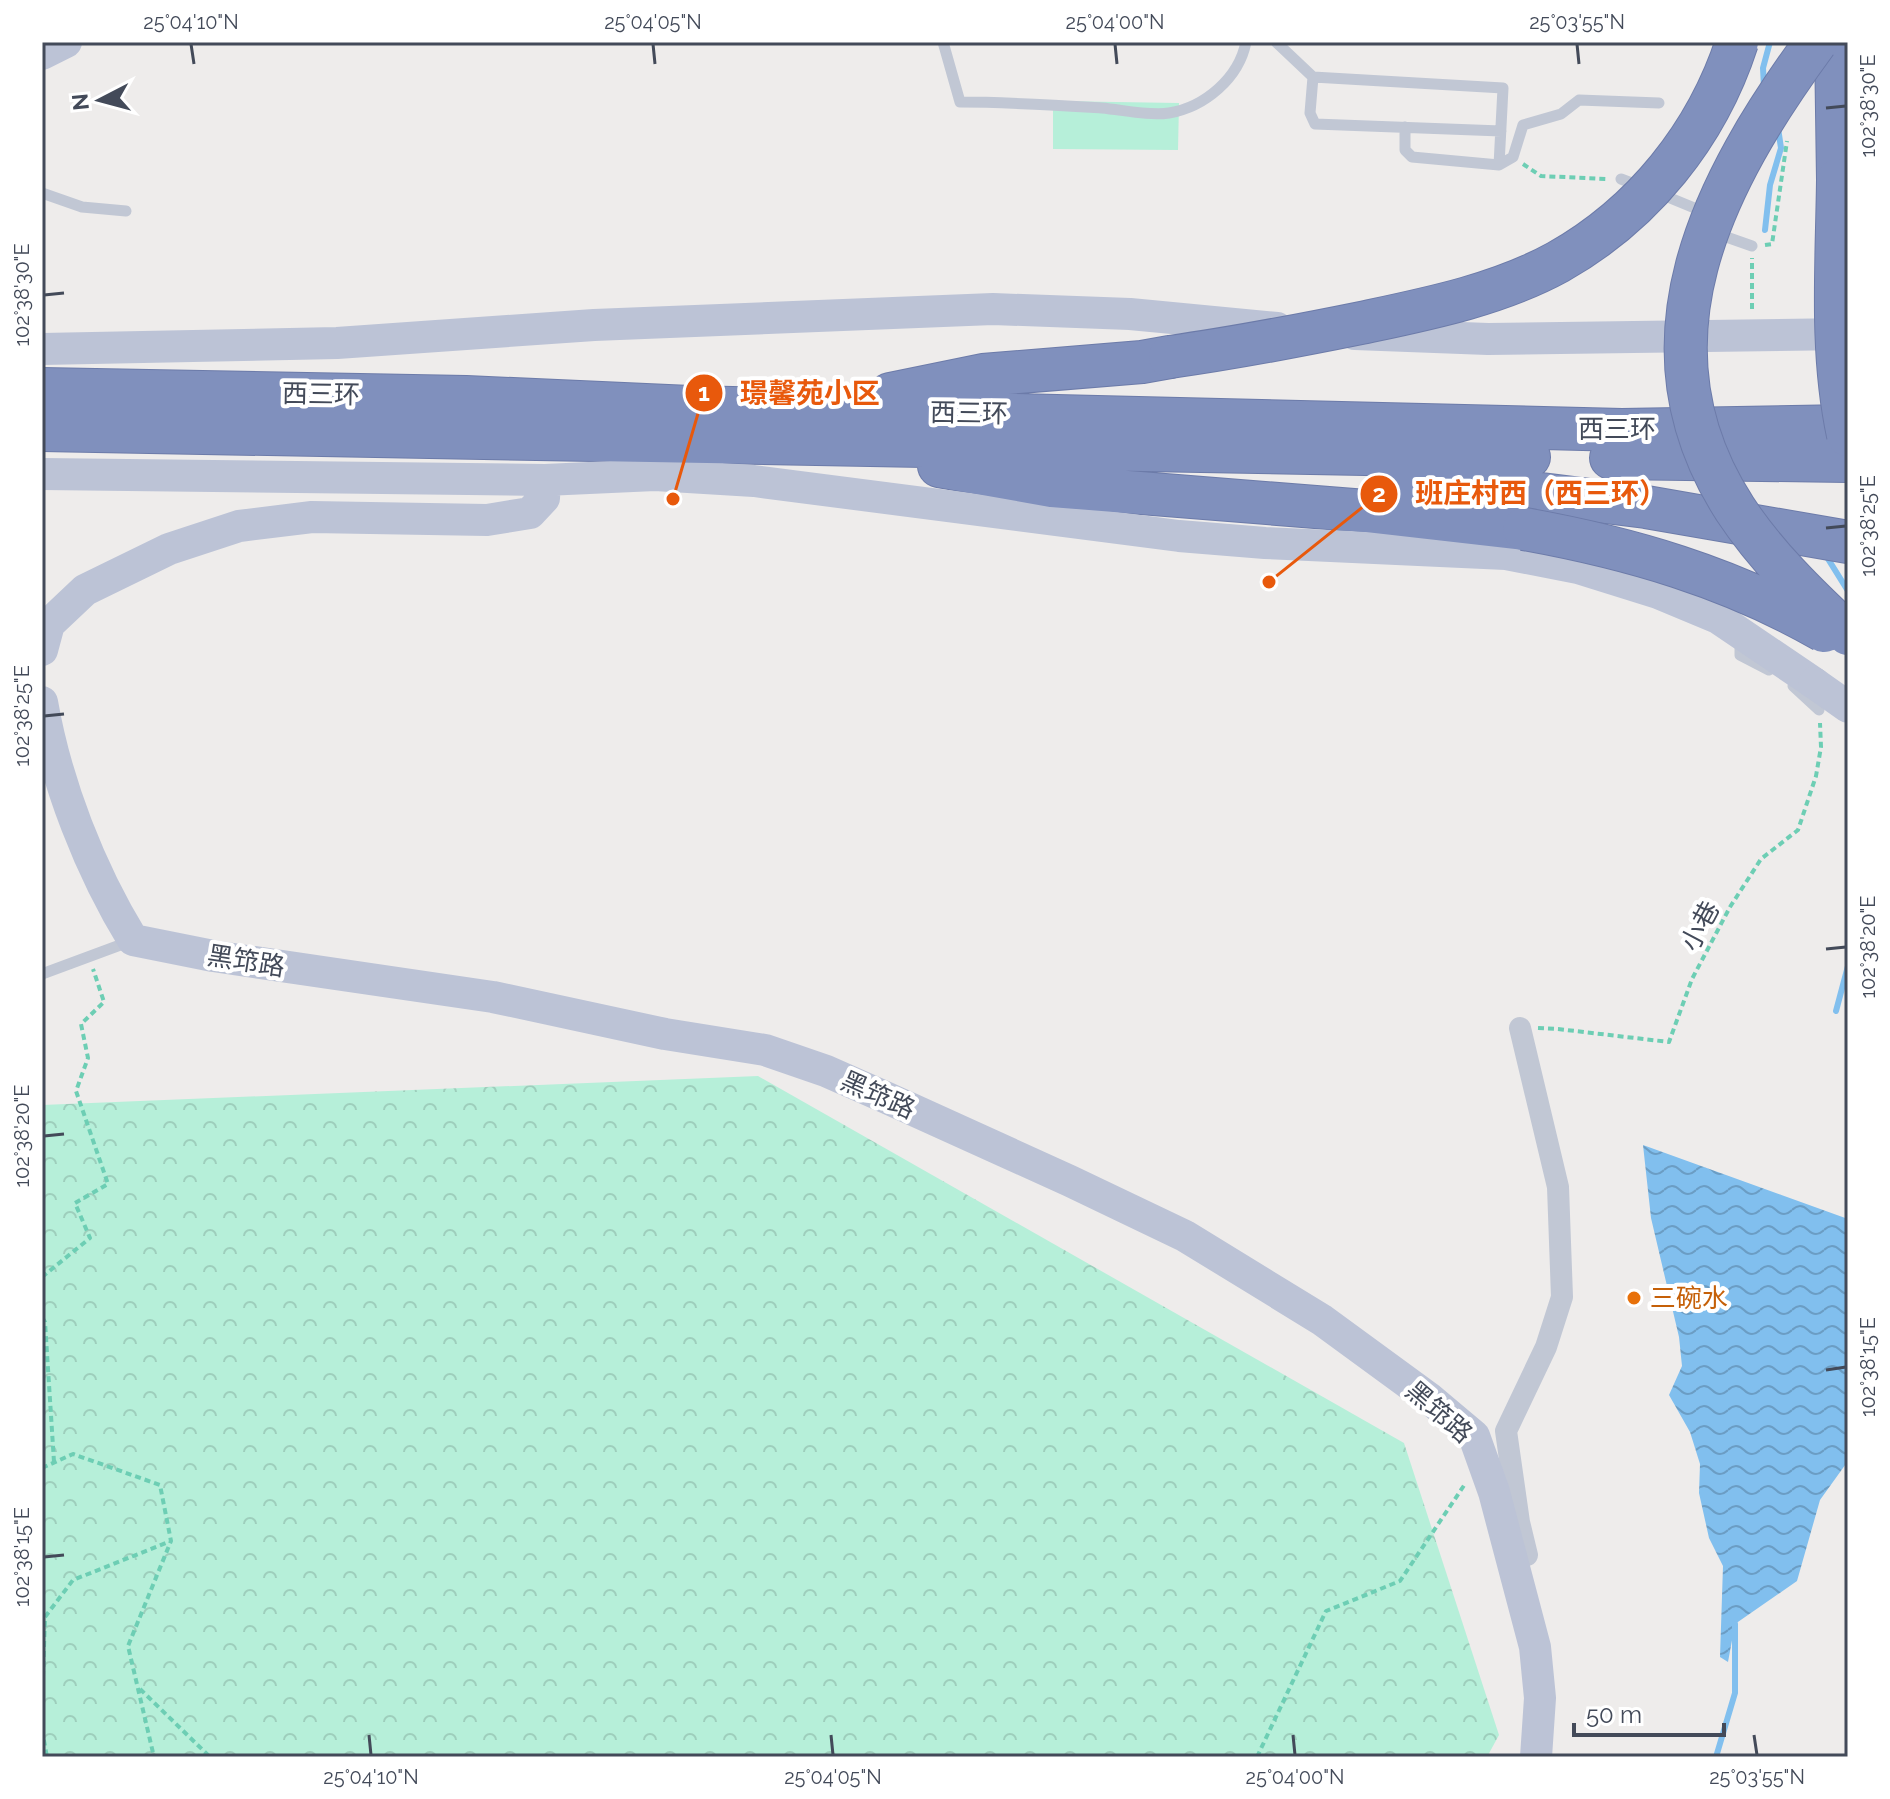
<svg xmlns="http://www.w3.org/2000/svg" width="1890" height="1799" viewBox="0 0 1890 1799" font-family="Raleway,'Noto Sans SC',sans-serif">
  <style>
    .grass { fill: #b6efd9 }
    .forest { fill: url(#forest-crowns) }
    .water { fill: url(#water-waves) }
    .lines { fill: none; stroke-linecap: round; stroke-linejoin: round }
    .stream { stroke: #81bfee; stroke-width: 6 }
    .highway-casing { stroke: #6c7ba9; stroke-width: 44 }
    .path { stroke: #6dceb4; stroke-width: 4; stroke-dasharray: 6 4; stroke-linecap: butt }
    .lane { stroke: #c1c7d4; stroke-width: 11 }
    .street { stroke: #c1c7d4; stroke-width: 22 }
    .secondary { stroke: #bcc3d6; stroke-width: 32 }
    .highway { stroke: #8090bd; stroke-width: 42 }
    .highway-bridge-casing { stroke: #6c7ba9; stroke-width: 44; stroke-linecap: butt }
    .secondary-bridge { stroke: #bcc3d6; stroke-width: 32 }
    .highway-bridge { stroke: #8090bd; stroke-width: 42 }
    .ticks { fill: none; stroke: #434a59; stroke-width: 3 }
    .food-dot { fill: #e8710a; stroke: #fff; stroke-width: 3 }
    .labels { text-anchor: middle; stroke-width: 8; stroke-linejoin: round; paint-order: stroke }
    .street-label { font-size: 26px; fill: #434a59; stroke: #fff }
    .food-label { font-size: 26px; fill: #c56008; stroke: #fff; text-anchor: start }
    .leader { fill: none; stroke: #e8590c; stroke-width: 3 }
    .callout-dot { fill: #e8590c; stroke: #fff; stroke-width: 3 }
    .mark-label { font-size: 24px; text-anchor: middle; font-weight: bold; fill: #fff }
    .callout-label { font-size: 28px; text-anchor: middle; font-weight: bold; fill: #e8590c; stroke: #fff; stroke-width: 8; stroke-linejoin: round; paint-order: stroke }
    .neatline { fill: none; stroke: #434a59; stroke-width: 3 }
    .ticks-label { font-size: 20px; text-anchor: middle; fill: #434a59 }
  </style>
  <defs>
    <pattern id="forest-crowns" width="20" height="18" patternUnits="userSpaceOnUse" patternTransform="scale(2)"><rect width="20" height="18" fill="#b6efd9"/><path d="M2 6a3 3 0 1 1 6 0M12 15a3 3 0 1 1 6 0" fill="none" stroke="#9ecebc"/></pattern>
    <pattern id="water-waves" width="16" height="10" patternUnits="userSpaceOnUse" patternTransform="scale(2)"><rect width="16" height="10" fill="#81bfee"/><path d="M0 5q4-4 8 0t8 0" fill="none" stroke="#6b9dc4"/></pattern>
  </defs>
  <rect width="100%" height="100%" fill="#eeeceb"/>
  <!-- grass -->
  <path class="grass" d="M 1053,101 L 1179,103 L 1178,150 L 1053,149 Z"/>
  <!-- forest -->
  <path class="forest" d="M 758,1076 L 1404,1443 L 1499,1735 L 1487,1757 L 42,1757 L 42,1105 Z"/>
  <!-- water -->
  <path class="water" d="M 1643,1145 L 1848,1219 L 1848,1461 L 1820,1500 L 1797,1581 L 1735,1624 L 1728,1662 L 1720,1657 L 1723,1566 L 1709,1538 L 1699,1493 L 1700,1464 L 1690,1432 L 1669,1395 L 1682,1366 L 1679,1337 L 1651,1218 Z"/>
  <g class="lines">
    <!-- stream -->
    <path class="stream" d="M 1764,87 L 1763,68 L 1770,42
      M 1765,230 L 1770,185 L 1781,148 L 1778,128
      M 1825,554 L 1848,591
      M 1836,1011 L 1848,966
      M 1716,1757 L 1735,1693 L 1735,1624"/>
    <defs>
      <path id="highway" d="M 1836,42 L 1838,180
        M 42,389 L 466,397 L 690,407 L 1622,430 L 1848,426
        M 890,394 L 983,375 L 1142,362 L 1170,357
        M 42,430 L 1529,457
        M 1611,458 L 1848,461
        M 939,466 L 1052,486 L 1366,511 L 1524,529
        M 1399,480 L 1517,491 L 1646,507 L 1848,542"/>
    </defs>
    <!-- highway casing -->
    <use href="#highway" class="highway-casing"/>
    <!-- path -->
    <path class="path" d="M 1523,164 L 1541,176 L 1607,179
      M 1765,245 L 1772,244 L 1787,141
      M 1752,309 L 1752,258
      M 1538,1028 L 1558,1029 L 1669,1042 L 1692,979 L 1730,907 L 1761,859 L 1798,830 L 1816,776 L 1821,747 L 1820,723
      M 42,1277 L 90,1238 L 75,1203 L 108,1184 L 76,1091 L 88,1058 L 81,1024 L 104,1002 L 93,969
      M 42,1317 L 45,1322 L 54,1462
      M 42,1468 L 73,1454 L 160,1485 L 171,1541 L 128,1646 L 154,1757
      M 140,1689 L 210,1757
      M 42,1707 L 45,1617 L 73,1580 L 171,1541
      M 42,1730 L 47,1757
      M 1257,1757 L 1326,1611 L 1400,1581 L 1465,1484"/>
    <!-- lane -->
    <path class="lane" d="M 943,42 L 960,102 C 1007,102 1054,105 1102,108 C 1123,110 1149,116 1169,113 C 1205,107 1239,78 1246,42
      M 1276,42 L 1313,77 L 1503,88 L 1499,165
      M 1313,77 L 1310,113 L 1315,124 L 1501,131
      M 1405,127 L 1405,150 L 1412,157 L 1499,165 L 1513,157 L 1523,125 L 1561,114 L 1579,100 L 1659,103
      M 1621,179 L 1642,187
      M 42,193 L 82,207 L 126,211
      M 1658,193 L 1709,214
      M 1715,233 L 1752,246
      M 1740,637 L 1740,655 L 1769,670
      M 1793,686 L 1819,710
      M 42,974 L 131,941"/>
    <!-- street -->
    <path class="street" d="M 1520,1028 L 1558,1187 L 1562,1297 L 1546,1347 L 1506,1431 L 1519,1522 L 1527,1555"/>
    <!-- secondary -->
    <path class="secondary" d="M 42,54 L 66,42
      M 1355,334 L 1488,339 L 1848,334
      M 42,349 L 337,343 L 594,325 L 993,309 L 1130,314 L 1277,328
      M 42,474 L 545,480 L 655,475 L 754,481 L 1179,536 L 1265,543 L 1506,554 L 1578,568 L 1658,593 L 1718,618 L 1814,683
      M 42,650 L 49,624 L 85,590 L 169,549 L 239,526 L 312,517 L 487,520 L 530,513 L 544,498 L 545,480
      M 42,702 C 56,783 90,870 133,940 L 213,956 L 493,997 L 665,1034 L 765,1050 L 826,1071 L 887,1098 L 1070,1181 L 1185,1236 L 1322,1320 L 1430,1399 L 1474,1436 L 1494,1492 L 1535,1647 L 1540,1698 L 1536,1757"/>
    <!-- highway -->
    <use href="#highway" class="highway"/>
    <defs>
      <path id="highway-bridge" d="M 1816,42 C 1713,182 1628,344 1735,509 C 1766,556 1807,596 1848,634
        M 1838,180 C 1837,265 1830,351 1848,435
        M 1170,357 C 1234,348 1297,336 1361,323 C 1427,309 1498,295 1558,262 C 1643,214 1707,135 1737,42
        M 1524,529 C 1630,548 1730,577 1824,631"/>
    </defs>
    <!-- highway-bridge casing -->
    <use href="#highway-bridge" class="highway-bridge-casing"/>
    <!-- secondary-bridge -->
    <path class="secondary-bridge" d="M 1814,683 L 1848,707"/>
    <!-- highway-bridge -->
    <use href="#highway-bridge" class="highway-bridge"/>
  </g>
  <!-- ticks -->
  <path class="ticks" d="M 191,44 L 194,64M 653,44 L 655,64M 1115,44 L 1117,64M 1577,44 L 1579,64M 1826,108 L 1846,106M 44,295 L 64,293M 1826,528 L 1846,526M 44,716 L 64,714M 1826,949 L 1846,947M 44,1136 L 64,1134M 1826,1370 L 1846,1367M 44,1557 L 64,1555M 369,1735 L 371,1755M 831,1735 L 833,1755M 1293,1735 L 1295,1755M 1754,1735 L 1757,1755"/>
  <!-- markers -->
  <circle class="food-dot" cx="1634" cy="1298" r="8"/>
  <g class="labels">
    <!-- street labels -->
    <g class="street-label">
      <text transform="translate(321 394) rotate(1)" y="9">西三环</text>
      <text transform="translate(969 413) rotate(1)" y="9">西三环</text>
      <text x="1617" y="438">西三环</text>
      <text transform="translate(1700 926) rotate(-62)" y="9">小巷</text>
      <text transform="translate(246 961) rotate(9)" y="9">黑筇路</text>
      <text transform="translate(878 1095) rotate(24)" y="9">黑筇路</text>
      <text transform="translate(1439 1412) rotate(41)" y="9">黑筇路</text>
    </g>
    <!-- food labels -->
    <g class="food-label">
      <text x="1650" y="1307">三碗水</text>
    </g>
  </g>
  <!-- callouts -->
  <path class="leader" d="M673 499L704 393M1269 582L1379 494"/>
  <g class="callout-dot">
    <circle cx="673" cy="499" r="8"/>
    <circle cx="1269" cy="582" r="8"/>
    <circle cx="704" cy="393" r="20"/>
    <circle cx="1379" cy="494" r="20"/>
  </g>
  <g class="mark-label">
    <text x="704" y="401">1</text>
    <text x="1379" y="502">2</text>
  </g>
  <g class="callout-label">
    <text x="810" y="403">璟馨苑小区</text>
    <text x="1541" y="503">班庄村西（西三环）</text>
  </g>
  <!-- border -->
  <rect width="1890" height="1799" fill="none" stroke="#ffffff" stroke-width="88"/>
  <!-- north arrow -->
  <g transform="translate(100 100) rotate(264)" stroke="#ffffff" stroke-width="6" paint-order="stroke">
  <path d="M0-6L14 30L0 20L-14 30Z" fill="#434a59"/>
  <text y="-12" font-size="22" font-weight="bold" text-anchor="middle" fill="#434a59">N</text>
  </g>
  <!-- scale -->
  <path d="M1574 1723v12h150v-12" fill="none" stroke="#434a59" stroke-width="4"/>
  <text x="1586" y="1723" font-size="24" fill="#434a59" stroke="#ffffff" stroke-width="6" paint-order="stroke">50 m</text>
  <rect x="44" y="44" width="1802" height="1711" class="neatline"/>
  <g class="ticks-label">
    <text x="191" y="29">25°04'10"N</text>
    <text x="653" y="29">25°04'05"N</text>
    <text x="1115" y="29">25°04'00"N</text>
    <text x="1577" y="29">25°03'55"N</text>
    <text transform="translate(1868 106) rotate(-90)" y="7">102°38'30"E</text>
    <text transform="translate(22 295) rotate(-90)" y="7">102°38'30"E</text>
    <text transform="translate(1868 526) rotate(-90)" y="7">102°38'25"E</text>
    <text transform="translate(22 716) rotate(-90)" y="7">102°38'25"E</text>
    <text transform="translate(1868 947) rotate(-90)" y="7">102°38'20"E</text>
    <text transform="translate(22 1136) rotate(-90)" y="7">102°38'20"E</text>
    <text transform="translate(1868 1367) rotate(-90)" y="7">102°38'15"E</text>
    <text transform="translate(22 1557) rotate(-90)" y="7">102°38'15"E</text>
    <text x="371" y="1784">25°04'10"N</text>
    <text x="833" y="1784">25°04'05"N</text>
    <text x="1295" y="1784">25°04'00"N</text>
    <text x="1757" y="1784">25°03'55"N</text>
  </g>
</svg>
